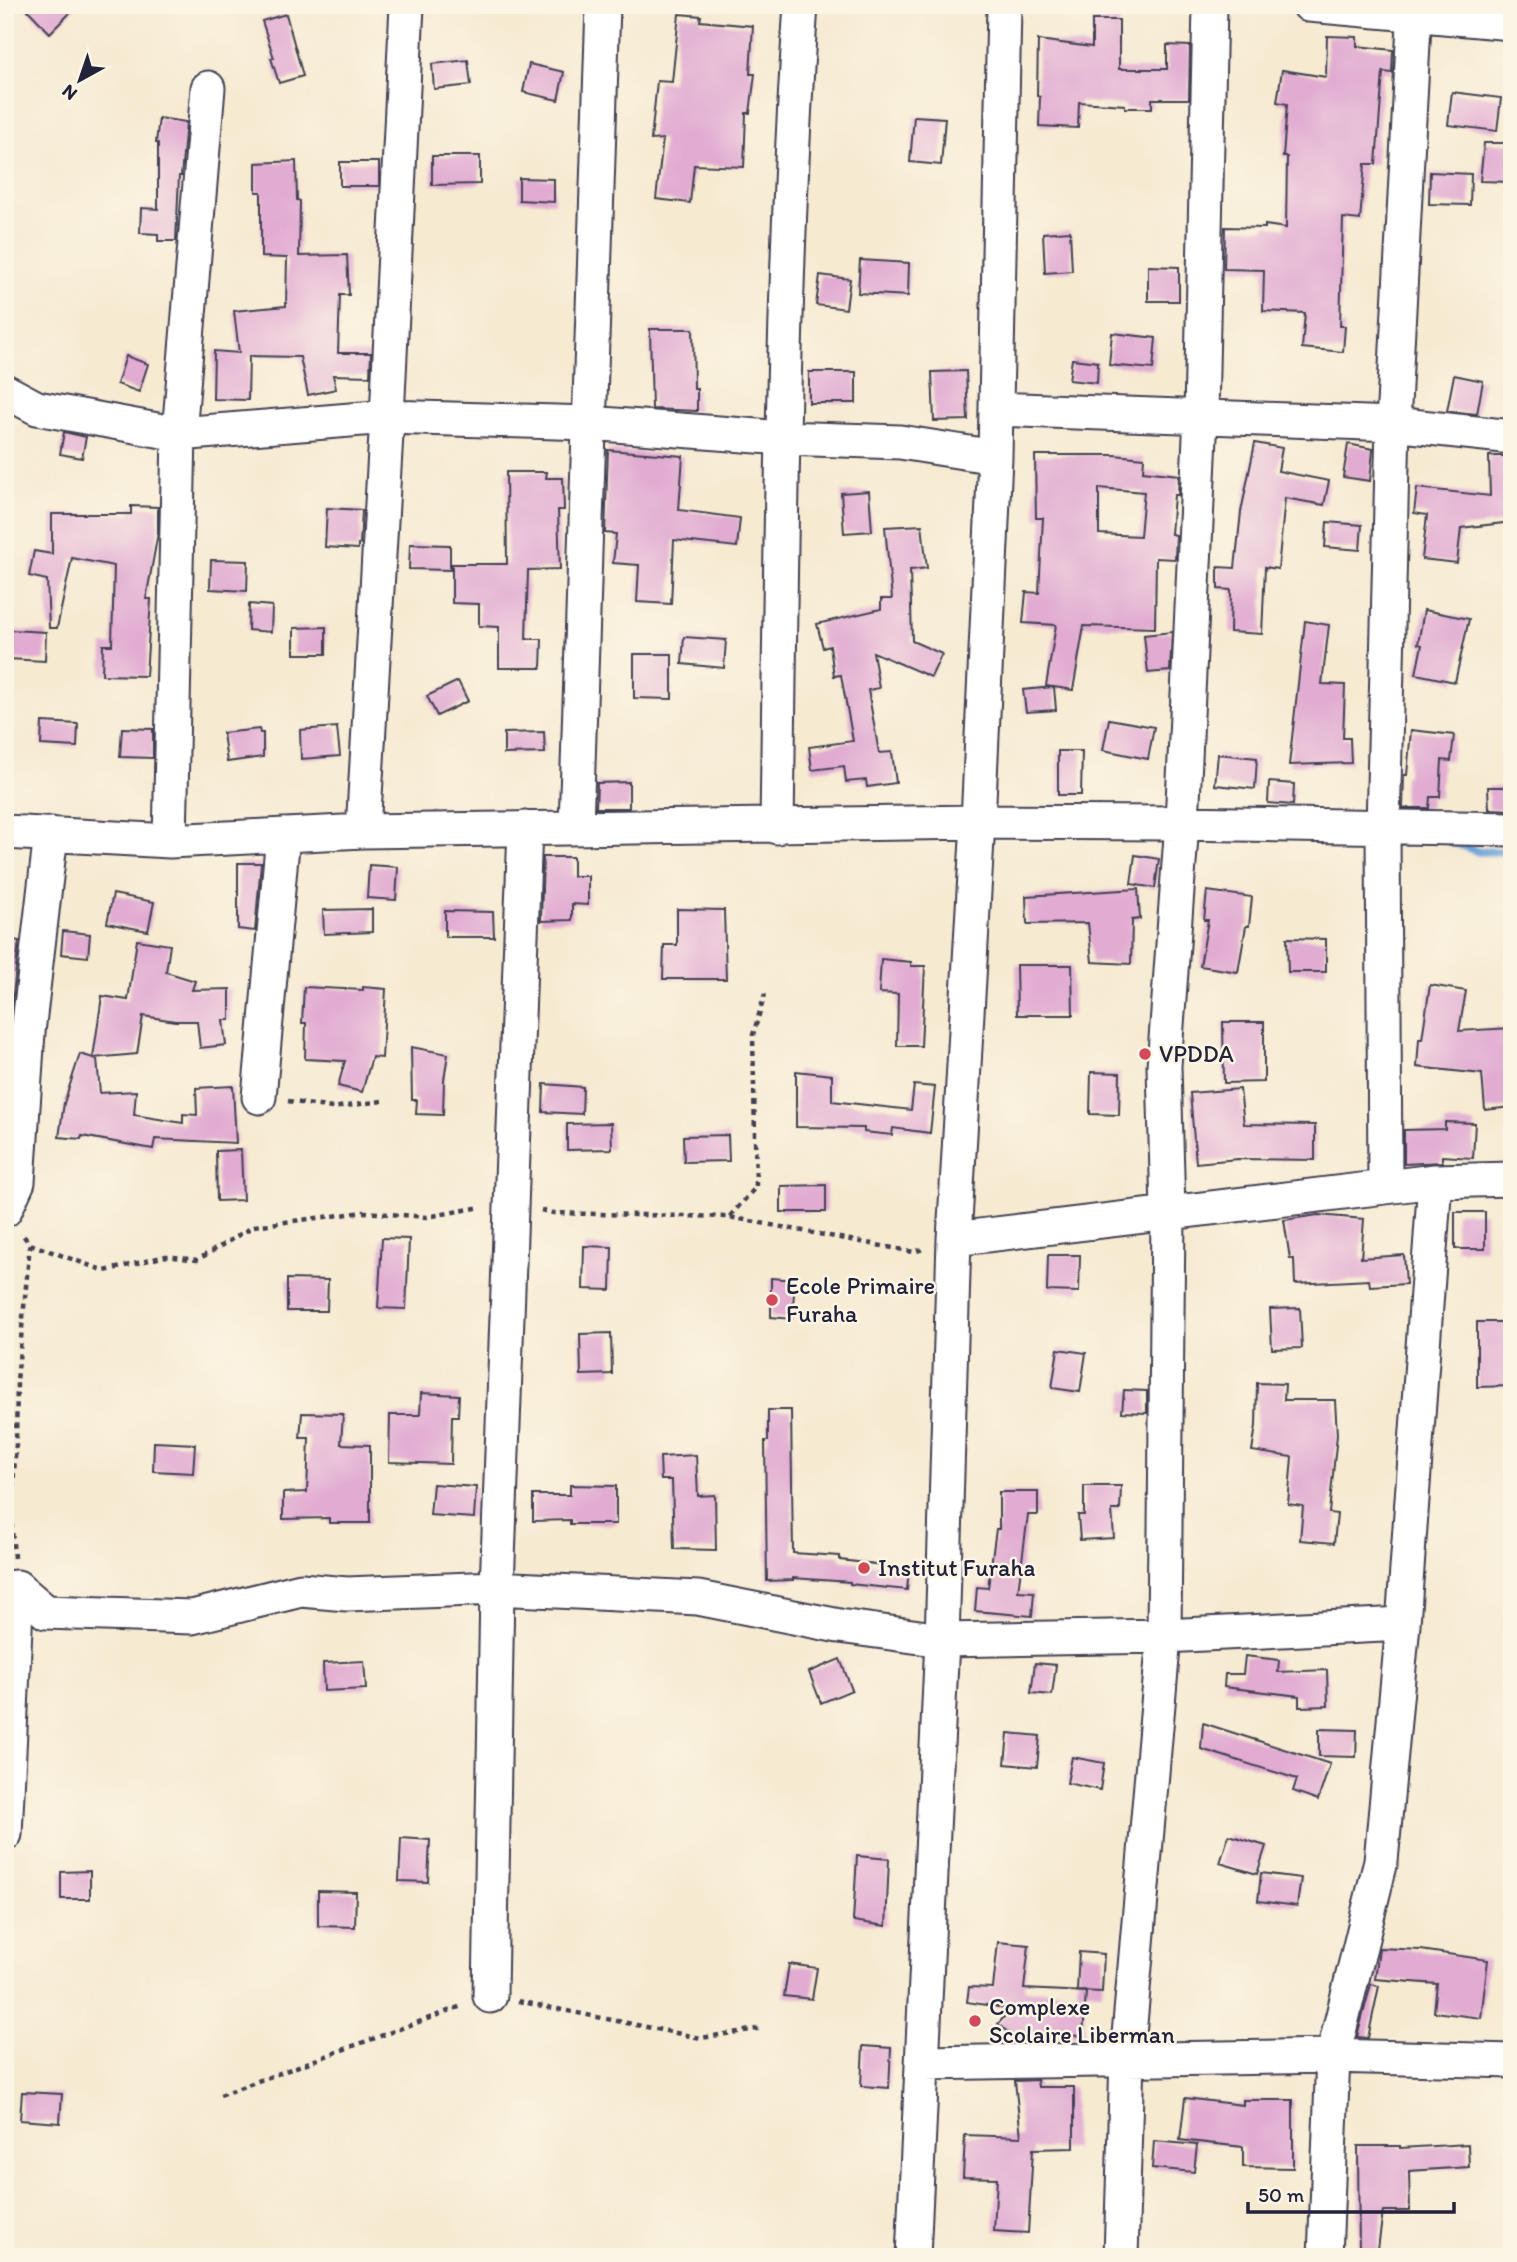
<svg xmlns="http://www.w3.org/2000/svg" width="1517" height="2262" viewBox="0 0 1517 2262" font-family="Itim,sans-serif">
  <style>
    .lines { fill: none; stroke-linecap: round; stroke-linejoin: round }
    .stream { stroke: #6aa2d9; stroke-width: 8 }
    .building { fill: #e1abd2; fill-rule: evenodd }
    .minor-casing { stroke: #424052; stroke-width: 37 }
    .path { stroke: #424052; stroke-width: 4.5; stroke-dasharray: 5 5; stroke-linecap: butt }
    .minor { stroke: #fff; stroke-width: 33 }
    .poi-dot { fill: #d1495b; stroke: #fcf5e5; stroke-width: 2.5 }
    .labels { text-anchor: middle; stroke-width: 5; stroke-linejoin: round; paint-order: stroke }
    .poi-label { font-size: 24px; fill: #22223b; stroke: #fcf5e5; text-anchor: start }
  </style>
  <rect width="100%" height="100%" fill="#fcf5e5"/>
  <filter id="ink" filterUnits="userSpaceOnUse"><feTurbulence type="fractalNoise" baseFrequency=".0143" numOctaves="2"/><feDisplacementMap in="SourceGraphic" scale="14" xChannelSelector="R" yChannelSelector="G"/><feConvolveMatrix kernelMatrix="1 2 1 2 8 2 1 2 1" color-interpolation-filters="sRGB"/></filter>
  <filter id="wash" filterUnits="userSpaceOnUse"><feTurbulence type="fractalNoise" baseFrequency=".00686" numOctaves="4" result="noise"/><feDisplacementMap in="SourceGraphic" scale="28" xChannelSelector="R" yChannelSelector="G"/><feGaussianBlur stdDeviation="1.57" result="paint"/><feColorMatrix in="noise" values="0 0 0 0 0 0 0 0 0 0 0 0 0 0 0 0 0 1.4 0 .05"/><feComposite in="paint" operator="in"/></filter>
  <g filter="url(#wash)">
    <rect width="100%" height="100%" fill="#f6ead1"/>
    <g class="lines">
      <!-- stream -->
      <path class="stream" d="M 1449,841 L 1479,852 L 1512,851"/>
    </g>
    <g id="blocks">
      <!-- building -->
      <path class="building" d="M 23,5 L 78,5 L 50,33 Z
        M 286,14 L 303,76 L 279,83 L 271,58 L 274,58 L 262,21 Z
        M 679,14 L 701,16 L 700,21 L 753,26 L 750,74 L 755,74 L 750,113 L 746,113 L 744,167 L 694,165 L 690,203 L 656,199 L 663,139 L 651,140 L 657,81 L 672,82 Z
        M 1092,20 L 1119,20 L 1119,69 L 1167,69 L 1167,45 L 1190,46 L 1189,99 L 1152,99 L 1152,108 L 1125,108 L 1125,105 L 1079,102 L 1078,128 L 1039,126 L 1040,97 L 1037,96 L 1038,40 L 1092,47 Z
        M 1327,36 L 1357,37 L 1357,46 L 1393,50 L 1392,73 L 1383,72 L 1376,164 L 1365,164 L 1360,220 L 1343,218 L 1340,326 L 1345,326 L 1343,352 L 1302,348 L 1305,313 L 1263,311 L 1264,270 L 1224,269 L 1225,227 L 1265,228 L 1265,225 L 1286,228 L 1287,157 L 1283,157 L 1287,104 L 1277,102 L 1282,70 L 1326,77 Z
        M 468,60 L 471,85 L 434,89 L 432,64 Z
        M 529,64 L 564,72 L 558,100 L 523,92 Z
        M 1452,92 L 1501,98 L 1497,131 L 1448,125 Z
        M 914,116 L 945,118 L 941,165 L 910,162 Z
        M 159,118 L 186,122 L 181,176 L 179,176 L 176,241 L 158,241 L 158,234 L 140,233 L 141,208 L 158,209 L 158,143 L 156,143 Z
        M 1484,143 L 1512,143 L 1512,182 L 1480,181 Z
        M 432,156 L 480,156 L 480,184 L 432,185 Z
        M 296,161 L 297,200 L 300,201 L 299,256 L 347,255 L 349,295 L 340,295 L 338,353 L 371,353 L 370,376 L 333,375 L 336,389 L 308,395 L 300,357 L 249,356 L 248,400 L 213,399 L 214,351 L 239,353 L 234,311 L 286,306 L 287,258 L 261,257 L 261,192 L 256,192 L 256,163 Z
        M 340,162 L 379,162 L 379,186 L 340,186 Z
        M 1430,172 L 1471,174 L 1470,205 L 1429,204 Z
        M 519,178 L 554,179 L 554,202 L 519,200 Z
        M 1070,231 L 1072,271 L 1045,273 L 1043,233 Z
        M 860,260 L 909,263 L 908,296 L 858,293 Z
        M 1148,266 L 1179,267 L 1179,301 L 1148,301 Z
        M 820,275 L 850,279 L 846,309 L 816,305 Z
        M 650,329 L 693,329 L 694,389 L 697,389 L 697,411 L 652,409 Z
        M 1112,333 L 1156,338 L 1153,369 L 1109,365 Z
        M 126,356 L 148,364 L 139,392 L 117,384 Z
        M 1072,359 L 1098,362 L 1097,383 L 1069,380 Z
        M 966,371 L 968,420 L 934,421 L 932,372 Z
        M 809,372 L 856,372 L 856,403 L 809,403 Z
        M 1454,375 L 1483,381 L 1477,414 L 1447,411 Z
        M 64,432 L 86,437 L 82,458 L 60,454 Z
        M 1255,443 L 1282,448 L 1278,471 L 1329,481 L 1324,505 L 1285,498 L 1278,569 L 1265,567 L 1262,634 L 1230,632 L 1231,590 L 1218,589 L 1218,567 L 1235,568 L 1241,512 Z
        M 1348,444 L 1373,449 L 1370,481 L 1343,477 Z
        M 608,450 L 683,456 L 679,510 L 740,518 L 737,547 L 674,540 L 671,604 L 637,602 L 639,565 L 613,563 L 616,534 L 605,533 Z
        M 1035,455 L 1114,455 L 1144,458 L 1143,471 L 1179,475 L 1178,495 L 1174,495 L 1171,534 L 1176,535 L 1175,559 L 1156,558 L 1155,628 L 1084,626 L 1073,690 L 1054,687 L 1056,710 L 1026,712 L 1023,690 L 1053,687 L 1046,686 L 1056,625 L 1023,623 L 1026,592 L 1039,593 L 1043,518 L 1036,518 ZM 1099,488 L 1144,492 L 1140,536 L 1099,534 Z
        M 1489,456 L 1512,456 L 1512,522 L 1461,528 L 1457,563 L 1422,559 L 1427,515 L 1414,513 L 1417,488 L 1490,496 Z
        M 506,472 L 547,472 L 546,478 L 563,478 L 564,510 L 558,510 L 560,569 L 528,570 L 526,639 L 542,639 L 541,668 L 499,668 L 499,627 L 479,626 L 479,604 L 452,603 L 452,564 L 507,564 Z
        M 869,491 L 872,531 L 844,533 L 841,493 Z
        M 131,506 L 158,507 L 158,533 L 146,599 L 151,599 L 146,676 L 102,675 L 103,645 L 112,645 L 114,566 L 72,558 L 57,628 L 49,628 L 47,580 L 29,576 L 34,551 L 52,554 L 52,514 L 131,514 Z
        M 327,508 L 362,510 L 360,544 L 358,544 L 358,549 L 325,547 Z
        M 1327,522 L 1362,525 L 1360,550 L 1325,547 Z
        M 922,525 L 927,568 L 910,570 L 912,641 L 942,654 L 931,677 L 873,652 L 879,688 L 868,690 L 879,753 L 892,752 L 896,783 L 867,787 L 866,780 L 846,782 L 844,766 L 812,770 L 809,747 L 853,741 L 841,675 L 834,676 L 830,646 L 823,648 L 817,624 L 881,609 L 881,599 L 892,599 L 885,527 Z
        M 410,544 L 450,545 L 450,570 L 409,569 Z
        M 211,560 L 248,561 L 247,591 L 210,589 Z
        M 249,604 L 272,606 L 271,632 L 248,630 Z
        M 1424,610 L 1469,619 L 1455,682 L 1416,674 L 1422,645 L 1418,644 Z
        M 1305,621 L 1329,625 L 1322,684 L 1345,685 L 1343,738 L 1350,738 L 1351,763 L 1289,765 Z
        M 326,627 L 326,654 L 294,654 L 294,628 Z
        M 10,630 L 46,632 L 45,661 L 8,659 Z
        M 1172,632 L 1170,671 L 1148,673 L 1144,635 Z
        M 684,637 L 726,640 L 724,668 L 682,664 Z
        M 634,654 L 672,654 L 672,699 L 634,698 Z
        M 458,681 L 468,701 L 437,716 L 427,696 Z
        M 1109,719 L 1154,727 L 1148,759 L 1103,750 Z
        M 42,722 L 78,724 L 77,747 L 41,745 Z
        M 337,727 L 340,756 L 301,759 L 300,730 Z
        M 122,728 L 153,729 L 153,758 L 120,757 Z
        M 259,729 L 260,733 L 263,733 L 263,757 L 227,762 L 223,733 Z
        M 1411,730 L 1454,735 L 1451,761 L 1442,760 L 1440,797 L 1430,797 L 1429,808 L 1403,808 L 1404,775 L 1407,775 Z
        M 544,732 L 545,753 L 504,754 L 504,733 Z
        M 1058,751 L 1082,751 L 1081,795 L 1058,795 Z
        M 1218,754 L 1257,758 L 1255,789 L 1215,785 Z
        M 629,782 L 629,808 L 596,808 L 597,783 Z
        M 1269,782 L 1294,784 L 1293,805 L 1268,803 Z
        M 1488,787 L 1512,787 L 1512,810 L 1489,809 Z
        M 1135,855 L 1159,859 L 1155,888 L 1131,884 Z
        M 543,857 L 573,857 L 573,876 L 588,876 L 588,905 L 572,904 L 572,920 L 541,921 Z
        M 238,863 L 261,863 L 255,931 L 238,929 Z
        M 369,865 L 398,867 L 396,900 L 367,898 Z
        M 1138,889 L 1140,919 L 1132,920 L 1131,964 L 1092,962 L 1088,923 L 1027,924 L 1026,896 Z
        M 1207,891 L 1252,897 L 1249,926 L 1246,926 L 1238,972 L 1200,966 L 1208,920 L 1204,920 Z
        M 113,894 L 154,902 L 148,931 L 107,923 Z
        M 372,909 L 372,932 L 324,934 L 323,910 Z
        M 677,909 L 724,910 L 726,979 L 663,979 L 664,945 L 677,945 Z
        M 445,911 L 493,912 L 494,937 L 445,937 Z
        M 63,931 L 90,934 L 88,957 L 61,954 Z
        M 5,938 L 19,941 L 11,1012 L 5,1012 Z
        M 1287,938 L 1326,939 L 1326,972 L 1288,972 Z
        M 137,940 L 170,945 L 166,972 L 195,981 L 192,990 L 230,989 L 230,1020 L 223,1020 L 226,1045 L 200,1048 L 197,1021 L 175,1021 L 143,1016 L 137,1054 L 93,1058 L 97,1059 L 100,1093 L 136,1091 L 134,1115 L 183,1123 L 183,1114 L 197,1115 L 196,1088 L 233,1086 L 236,1143 L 155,1139 L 153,1149 L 82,1136 L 81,1139 L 59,1137 L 64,1103 L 80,1054 L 93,1058 L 102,996 L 128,1000 Z
        M 881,959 L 911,962 L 911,966 L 925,966 L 921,1046 L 897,1046 L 898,994 L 879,993 Z
        M 1016,965 L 1072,965 L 1073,1015 L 1017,1015 Z
        M 1430,985 L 1466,991 L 1459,1031 L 1512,1028 L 1512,1107 L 1485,1110 L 1482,1074 L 1417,1067 L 1419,1039 L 1422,1039 Z
        M 304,987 L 363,990 L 363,987 L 386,989 L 382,1058 L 372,1057 L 362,1092 L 338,1086 L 345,1061 L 305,1059 L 306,1023 L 302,1023 Z
        M 1223,1022 L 1264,1022 L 1264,1082 L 1224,1083 Z
        M 411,1047 L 448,1054 L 444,1080 L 443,1115 L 416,1114 L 417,1100 L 412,1100 Z
        M 796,1071 L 832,1075 L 832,1101 L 911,1110 L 914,1085 L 935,1087 L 930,1133 L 893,1128 L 892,1135 L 864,1132 L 864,1128 L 796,1127 Z
        M 1091,1072 L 1120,1073 L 1119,1115 L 1090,1114 Z
        M 544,1084 L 583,1087 L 582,1114 L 543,1112 Z
        M 1240,1089 L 1244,1124 L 1315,1125 L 1315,1160 L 1238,1159 L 1196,1163 L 1190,1093 Z
        M 1445,1122 L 1475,1123 L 1473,1158 L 1442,1156 L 1442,1162 L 1404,1164 L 1404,1130 L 1445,1129 Z
        M 611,1123 L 612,1149 L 567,1150 L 567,1124 Z
        M 728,1135 L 729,1161 L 684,1162 L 683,1136 Z
        M 241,1150 L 243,1200 L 217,1201 L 216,1151 Z
        M 826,1185 L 826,1212 L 781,1212 L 781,1186 Z
        M 1455,1212 L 1485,1212 L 1485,1249 L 1455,1249 Z
        M 1318,1215 L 1364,1219 L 1361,1258 L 1404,1255 L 1406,1284 L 1370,1286 L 1369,1280 L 1295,1284 L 1294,1259 L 1290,1259 L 1284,1220 Z
        M 382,1238 L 409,1239 L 406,1309 L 378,1308 Z
        M 584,1246 L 612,1247 L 611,1290 L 583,1289 Z
        M 1048,1255 L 1080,1255 L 1079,1292 L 1047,1291 Z
        M 771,1278 L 795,1280 L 792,1319 L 771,1317 Z
        M 287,1279 L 328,1280 L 327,1311 L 287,1311 Z
        M 1300,1308 L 1302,1348 L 1272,1349 L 1270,1309 Z
        M 1477,1322 L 1512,1322 L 1512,1357 L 1509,1357 L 1511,1386 L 1477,1387 Z
        M 611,1333 L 612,1374 L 581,1375 L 580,1334 Z
        M 1058,1349 L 1086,1353 L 1080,1392 L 1052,1388 Z
        M 1257,1383 L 1285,1384 L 1284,1400 L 1335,1400 L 1337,1435 L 1329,1513 L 1337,1514 L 1334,1543 L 1300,1540 L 1303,1506 L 1288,1504 L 1292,1457 L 1252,1451 L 1256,1426 Z
        M 1124,1390 L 1147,1391 L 1147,1413 L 1122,1412 Z
        M 421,1393 L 459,1395 L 458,1416 L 452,1416 L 451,1464 L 389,1462 L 390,1415 L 420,1415 Z
        M 768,1410 L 791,1410 L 793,1553 L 840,1556 L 840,1560 L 909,1568 L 907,1590 L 850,1584 L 850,1582 L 793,1578 L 793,1580 L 767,1581 L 765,1441 L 768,1441 Z
        M 302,1413 L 343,1414 L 341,1444 L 370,1445 L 370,1523 L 329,1523 L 329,1518 L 283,1519 L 283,1493 L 307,1492 L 309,1438 L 300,1438 Z
        M 154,1442 L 195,1444 L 193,1473 L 153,1471 Z
        M 696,1455 L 698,1496 L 715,1495 L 716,1550 L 674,1549 L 672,1480 L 661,1480 L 660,1457 Z
        M 433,1484 L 476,1487 L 474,1518 L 430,1515 Z
        M 570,1485 L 616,1486 L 616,1524 L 570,1524 L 570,1520 L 533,1521 L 533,1495 L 570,1495 Z
        M 1084,1486 L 1121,1486 L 1120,1510 L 1112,1510 L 1114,1538 L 1080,1540 L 1078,1515 L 1084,1515 Z
        M 999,1492 L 1038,1492 L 1038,1515 L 1028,1515 L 1018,1591 L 1034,1592 L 1032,1616 L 975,1611 L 977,1587 L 988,1588 L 996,1529 L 999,1529 Z
        M 1245,1656 L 1279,1660 L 1278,1672 L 1327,1670 L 1328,1706 L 1299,1707 L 1299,1696 L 1224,1687 L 1225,1674 L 1243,1674 Z
        M 840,1659 L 852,1690 L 821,1703 L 809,1672 Z
        M 364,1661 L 366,1689 L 324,1691 L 323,1663 Z
        M 1035,1663 L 1056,1665 L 1052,1695 L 1031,1693 Z
        M 1203,1723 L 1330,1764 L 1318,1800 L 1293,1791 L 1297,1779 L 1201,1749 Z
        M 1319,1729 L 1357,1730 L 1356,1757 L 1319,1756 Z
        M 1008,1733 L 1040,1736 L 1037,1767 L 1005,1764 Z
        M 1072,1757 L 1104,1763 L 1100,1790 L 1067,1783 Z
        M 1229,1835 L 1266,1846 L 1257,1874 L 1220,1863 Z
        M 401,1838 L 430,1840 L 428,1882 L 399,1881 Z
        M 857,1856 L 889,1859 L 886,1926 L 853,1921 Z
        M 90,1871 L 90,1899 L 61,1899 L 61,1872 Z
        M 1261,1873 L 1301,1878 L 1297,1906 L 1258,1901 Z
        M 318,1891 L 356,1892 L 355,1927 L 318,1926 Z
        M 998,1942 L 1029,1945 L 1024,1989 L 1086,1992 L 1083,2036 L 1033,2034 L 1033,2042 L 1020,2042 L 998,2024 L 1011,2009 L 967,2002 L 969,1987 L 993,1988 Z
        M 1379,1948 L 1421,1950 L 1488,1960 L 1481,2018 L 1434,2012 L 1437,1984 L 1375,1979 Z
        M 1079,1952 L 1104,1954 L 1102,1992 L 1077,1991 Z
        M 789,1964 L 817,1968 L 812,1999 L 784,1996 Z
        M 1371,1984 L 1379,1986 L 1368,2038 L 1357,2037 Z
        M 863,2046 L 891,2048 L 889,2088 L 861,2086 Z
        M 1037,2080 L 1038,2087 L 1074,2087 L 1074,2148 L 1033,2149 L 1028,2233 L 994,2231 L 997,2178 L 963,2177 L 965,2135 L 1021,2137 L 1015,2081 Z
        M 22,2092 L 62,2094 L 60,2123 L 20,2120 Z
        M 1185,2098 L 1243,2105 L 1243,2100 L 1293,2100 L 1293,2168 L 1243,2167 L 1243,2147 L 1180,2140 Z
        M 1154,2141 L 1197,2145 L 1194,2172 L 1152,2168 Z
        M 1468,2144 L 1469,2167 L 1409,2171 L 1410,2211 L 1383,2211 L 1377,2257 L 1359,2257 L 1358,2146 L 1400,2146 L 1400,2148 Z"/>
    </g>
  </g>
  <g filter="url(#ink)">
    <use href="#blocks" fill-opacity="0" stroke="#424052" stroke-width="2"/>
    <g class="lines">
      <defs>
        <path id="minor" d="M 1309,5 L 1512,23
          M 5,391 L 37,408 L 179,434 L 387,417 L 589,423 L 783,438 L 900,442 L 995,457
          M 997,409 L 1393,424 L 1512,437
          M 576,826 L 603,5
          M 777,827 C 781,553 782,279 801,5
          M 363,831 L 387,417 L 407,5
          M 5,832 L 170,841 L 363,831 L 978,822 L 1182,823 L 1512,829
          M 170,841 L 179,434 L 208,88
          M 259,1097 L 283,835
          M 1385,1187 L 1383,828 L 1393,424 L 1415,5
          M 5,1210 L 18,1182 L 28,1032 L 51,834
          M 954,1239 L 1435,1181 L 1512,1179
          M 5,1588 L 17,1587 L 46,1612 L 192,1617 L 301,1590 L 347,1594 L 497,1588 L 698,1598 L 839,1626 L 942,1640 L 1164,1636 L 1403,1624
          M 5,1834 L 17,1587
          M 490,1996 L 497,1588 L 525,828
          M 923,2063 L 1333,2056 L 1512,2061
          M 913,2257 L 942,1640 L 954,1239 L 978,822 L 995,457 L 1004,5
          M 1121,2257 L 1127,2058 L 1164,1636 L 1168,1212 L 1164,1066 L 1182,823 L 1201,415 L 1210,5
          M 1325,2257 L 1333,2056 L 1381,1861 L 1403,1624 L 1435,1181"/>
      </defs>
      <!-- minor casing -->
      <use href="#minor" class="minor-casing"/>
      <!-- path -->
      <path class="path" d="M 288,1101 L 332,1108 L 382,1101
        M 541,1210 L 553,1213 L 729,1217 L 914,1252 L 923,1249
        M 730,1216 L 756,1187 L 753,1035 L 765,994
        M 30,1244 L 105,1271 L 166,1256 L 197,1260 L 254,1226 L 364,1212 L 427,1217 L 481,1207
        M 14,1558 L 11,1515 L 16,1444 L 17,1381 L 30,1244 L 22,1234
        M 518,2001 L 701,2038 L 763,2028
        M 220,2095 L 462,2006"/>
      <!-- minor -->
      <use href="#minor" class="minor"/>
    </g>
  </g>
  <!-- markers -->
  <g class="poi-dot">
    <circle cx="1145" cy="1054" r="7"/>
    <circle cx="772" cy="1300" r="7"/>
    <circle cx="864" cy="1568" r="7"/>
    <circle cx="975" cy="2021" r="7"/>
  </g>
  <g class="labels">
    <!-- poi labels -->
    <g class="poi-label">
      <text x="1159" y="1062">VPDDA</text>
      <text x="786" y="1294">Ecole Primaire<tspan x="786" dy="28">Furaha</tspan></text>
      <text x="878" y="1576">Institut Furaha</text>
      <text x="989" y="2015">Complexe<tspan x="989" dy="28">Scolaire Liberman</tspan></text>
    </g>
  </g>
  <!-- margin -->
  <rect width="1517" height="2262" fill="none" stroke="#fcf5e5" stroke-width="28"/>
  <!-- north arrow -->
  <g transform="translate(80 80) rotate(220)" stroke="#fcf5e5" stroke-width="5" paint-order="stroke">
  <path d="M0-5L12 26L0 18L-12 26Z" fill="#22223b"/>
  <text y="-10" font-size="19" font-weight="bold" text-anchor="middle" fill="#22223b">N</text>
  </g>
  <!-- scale -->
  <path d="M1248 2202v10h206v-10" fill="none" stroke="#22223b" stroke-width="3.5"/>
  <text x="1258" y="2202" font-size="21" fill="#22223b" stroke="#fcf5e5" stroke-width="5" paint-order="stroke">50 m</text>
</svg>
